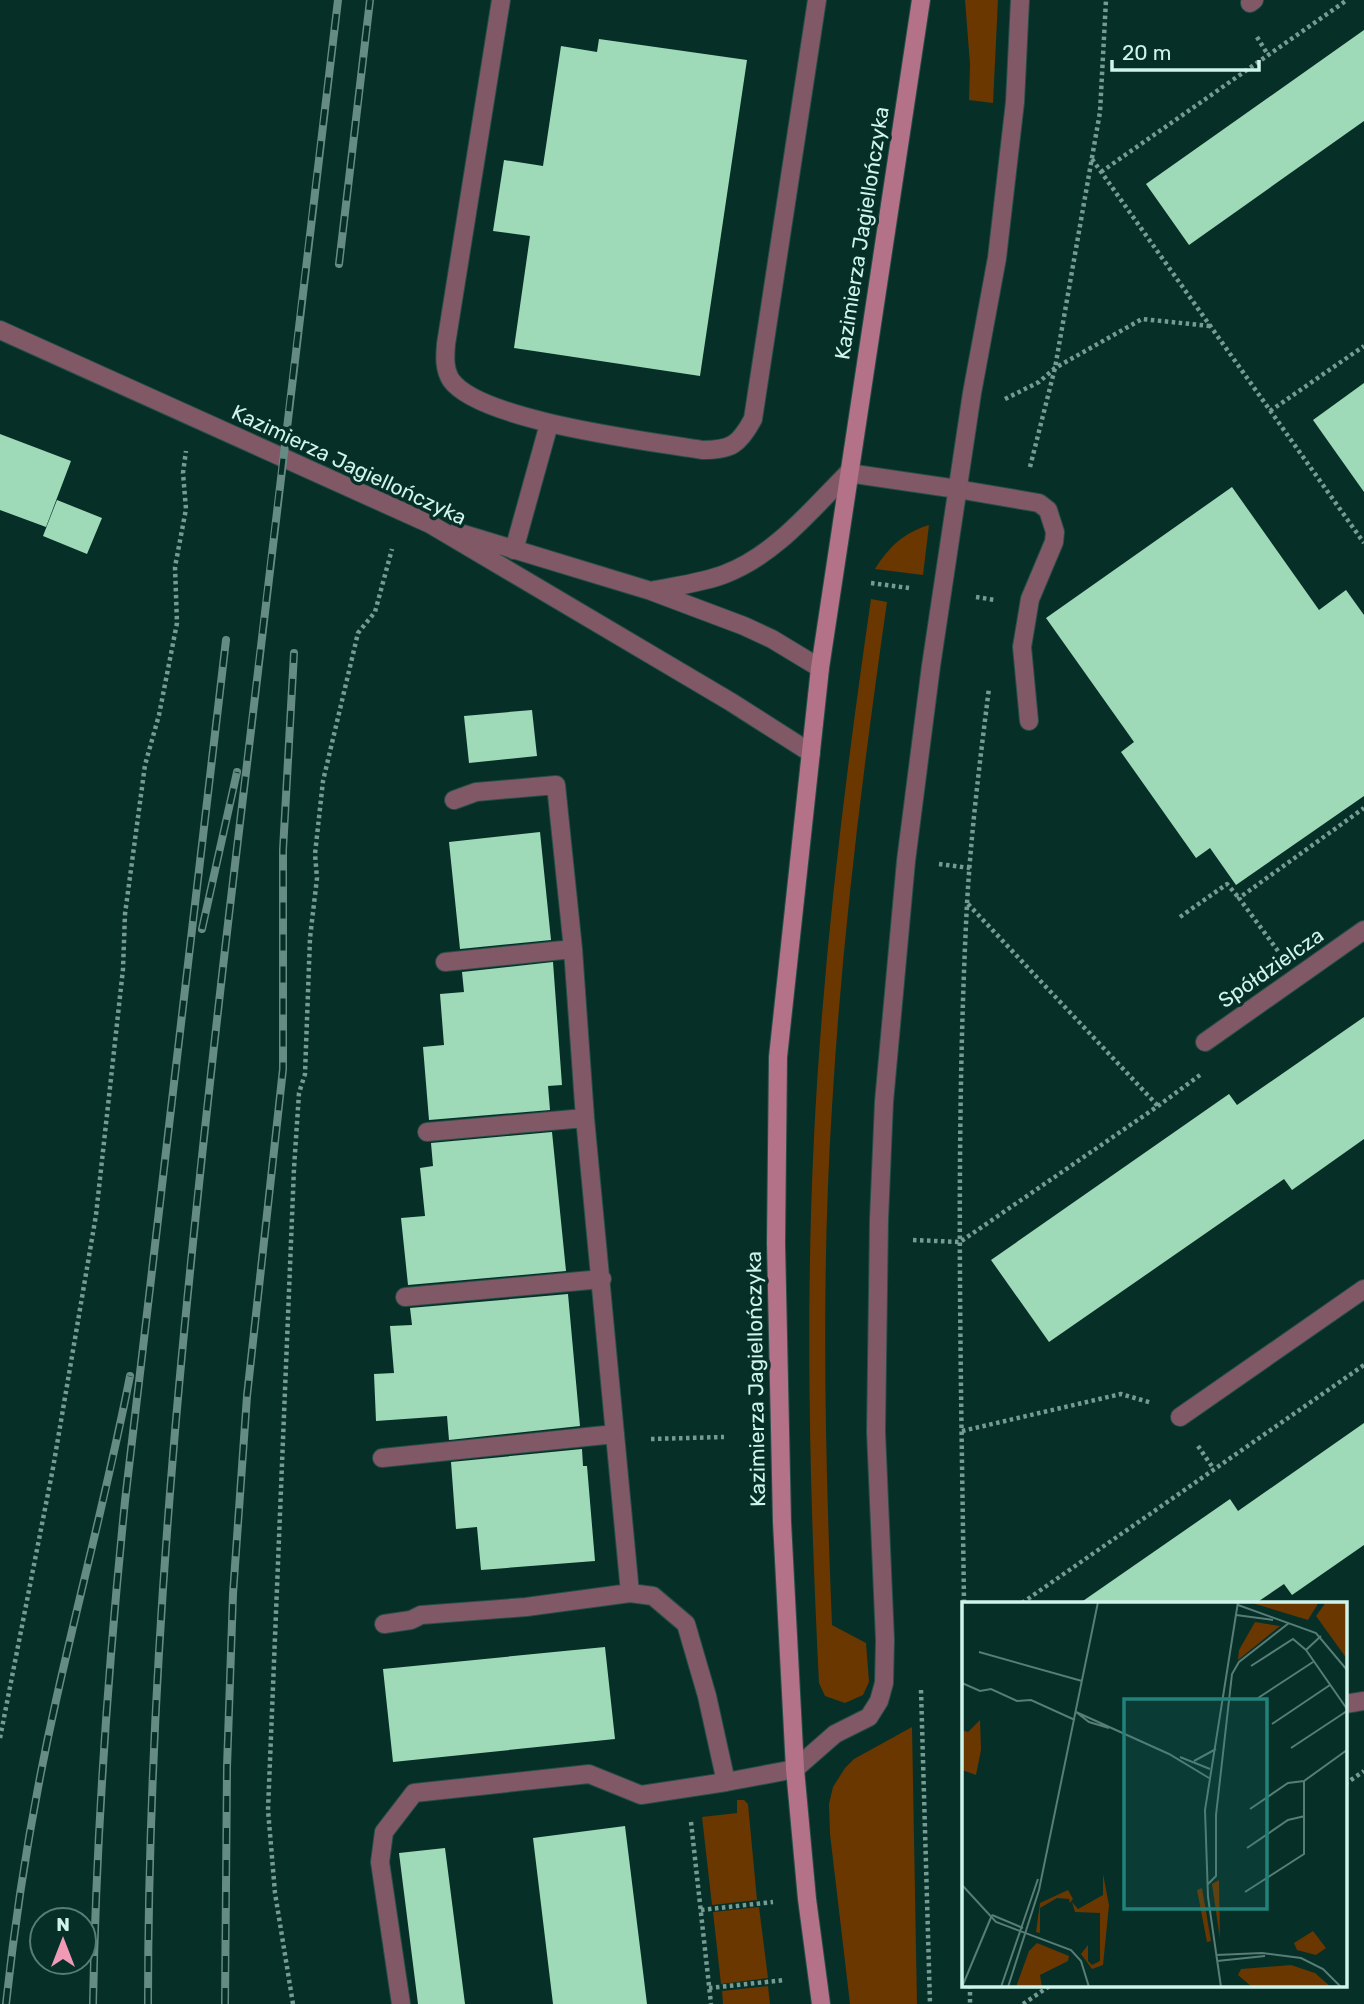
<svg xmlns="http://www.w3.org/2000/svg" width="1364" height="2004" viewBox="0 0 1364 2004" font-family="Rubik,sans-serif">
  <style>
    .green { fill: #6a3700 }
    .building { fill: #9fdab8 }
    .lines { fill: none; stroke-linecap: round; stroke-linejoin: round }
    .service-casing { stroke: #264e47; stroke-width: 20 }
    .minor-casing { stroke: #264e47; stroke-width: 20 }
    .tertiary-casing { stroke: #264e47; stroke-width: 20 }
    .secondary-casing { stroke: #264e47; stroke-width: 20 }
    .path { stroke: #759b93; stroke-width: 4.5; stroke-dasharray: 3.5 3.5; stroke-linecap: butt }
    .service { stroke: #815865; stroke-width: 18 }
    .minor { stroke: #815865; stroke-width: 18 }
    .tertiary { stroke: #815865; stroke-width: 18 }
    .secondary { stroke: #b37287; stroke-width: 18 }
    .rail-casing { stroke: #658b83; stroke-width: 8 }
    .rail { stroke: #062f28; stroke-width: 5; stroke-dasharray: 16; stroke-linecap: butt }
    .labels { text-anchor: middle; stroke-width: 7; stroke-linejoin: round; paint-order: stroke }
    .street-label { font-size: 21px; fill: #d0f3ea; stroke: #062f28 }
    .inset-road { fill: none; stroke: #577d76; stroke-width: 2 }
    .view { fill: #22827a; fill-opacity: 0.15; stroke: #22827a; stroke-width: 3.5 }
    .inset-edge { fill: none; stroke: #d0f3ea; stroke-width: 3.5 }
  </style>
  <rect width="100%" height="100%" fill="#062f28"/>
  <!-- green -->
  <path class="green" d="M 965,0 L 998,0 L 993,103 L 969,100 L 970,64 Z
    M 929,525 L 923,575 L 875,569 C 889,547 903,533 929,525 Z
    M 871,599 L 887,602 C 863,769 842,937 832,1107 C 821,1279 825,1453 832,1625 L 866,1643 L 869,1682 L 863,1695 L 845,1703 L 825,1696 L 819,1683 C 810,1502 805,1319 814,1137 C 823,957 845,778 871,599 Z
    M 912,1727 L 917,2004 L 850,2004 L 830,1834 L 829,1804 L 833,1787 L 845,1768 L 854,1759 Z
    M 737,1800 L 744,1800 L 748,1804 L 757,1900 L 712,1905 L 702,1817 L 737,1813 Z
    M 759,1907 L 768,1978 L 721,1984 L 713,1912 Z
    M 768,1986 L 770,2004 L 723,2004 L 722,1991 Z"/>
  <!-- building -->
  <path class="building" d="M 1364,30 L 1364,121 L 1189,245 L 1146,184 Z
    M 599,39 L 747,60 L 700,376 L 514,348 L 530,236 L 493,231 L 504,160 L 543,166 L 561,46 L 597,52 Z
    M 1364,383 L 1364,492 L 1313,420 Z
    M 0,434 L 71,461 L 46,527 L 0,510 Z
    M 1232,487 L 1319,610 L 1346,590 L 1364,615 L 1364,796 L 1236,885 L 1210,848 L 1196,858 L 1121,752 L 1134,742 L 1046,618 Z
    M 57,500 L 102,518 L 87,554 L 43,536 Z
    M 532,710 L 537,756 L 469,763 L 464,716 Z
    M 540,832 L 551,940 L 460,949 L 449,842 Z
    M 553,962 L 562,1085 L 548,1086 L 550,1110 L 429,1120 L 423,1047 L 444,1045 L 440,994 L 464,992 L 462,972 Z
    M 1364,1017 L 1364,1139 L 1292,1190 L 1284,1179 L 1049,1342 L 991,1260 L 1229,1094 L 1237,1105 Z
    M 552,1132 L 566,1271 L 408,1285 L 401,1218 L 425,1216 L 420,1168 L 433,1166 L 431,1143 Z
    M 568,1294 L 580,1426 L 449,1440 L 447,1416 L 376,1421 L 374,1374 L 394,1373 L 390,1326 L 412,1325 L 410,1308 Z
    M 1364,1423 L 1364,1545 L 1292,1595 L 1284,1584 L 1256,1603 L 1080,1603 L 1230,1499 L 1238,1511 Z
    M 582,1449 L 583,1466 L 587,1466 L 595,1561 L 481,1570 L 477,1527 L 456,1529 L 451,1462 Z
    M 605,1647 L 615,1739 L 393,1762 L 383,1669 Z
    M 625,1826 L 647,2004 L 553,2004 L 533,1838 Z
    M 445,1848 L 465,2004 L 418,2004 L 399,1853 Z"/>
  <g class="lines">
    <defs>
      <path id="service" d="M 501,0 L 446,344 C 445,356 444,369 451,380 C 480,421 649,441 702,450 C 731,450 739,445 753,419 L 817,0
        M 957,489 L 1039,503 L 1048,510 L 1055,532 L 1054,542 L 1030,599 L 1022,647 L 1029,721
        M 514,550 L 549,424
        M 454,800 L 476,792 L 556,785 L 573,949 L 585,1118 L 630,1593 L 653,1596 L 686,1624 L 707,1696 L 726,1782 L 795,1769
        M 445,962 L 573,949
        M 427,1132 L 585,1118
        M 405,1297 L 602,1279
        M 382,1458 L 615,1434
        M 384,1624 L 411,1620 L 421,1615 L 526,1607 L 630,1593
        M 401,2004 L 380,1862 L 384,1832 L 414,1793 L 589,1774 L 641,1795 L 726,1782"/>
      <path id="minor" d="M 1250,3 L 1254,0
        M 848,473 L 957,489
        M 1205,1042 L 1364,930
        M 1180,1417 L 1364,1289
        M 1345,1704 L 1364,1701
        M 795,1769 L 835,1734 L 869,1717 L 879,1701 L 884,1683 L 885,1640 L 876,1432 L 879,1219 L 884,1102 L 906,861 L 931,666 L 972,393 L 997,258 L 1015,102 L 1020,0"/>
      <path id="tertiary" d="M 0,330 L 430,524 L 731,702 L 811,753
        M 457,532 L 651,591 L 744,626 L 772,639 L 820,668
        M 651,591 C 675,586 702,583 725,574 C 775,555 811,510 848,473"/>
      <path id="secondary" d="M 821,2004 L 807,1899 L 795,1769 L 782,1522 L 776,1243 L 778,1057 L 820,668 L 921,0"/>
    </defs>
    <!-- service casing -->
    <use href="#service" class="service-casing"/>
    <!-- minor casing -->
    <use href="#minor" class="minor-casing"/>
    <!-- tertiary casing -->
    <use href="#tertiary" class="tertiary-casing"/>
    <!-- secondary casing -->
    <use href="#secondary" class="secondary-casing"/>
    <!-- path -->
    <path class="path" d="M 1257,37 L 1268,55
      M 1092,159 L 1364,543
      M 1101,172 L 1347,0
      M 1005,399 L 1039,382 L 1055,368 L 1142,319 L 1210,326
      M 1270,411 L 1364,346
      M 1030,467 L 1055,368 L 1100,112 L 1106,0
      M 871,583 L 909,588
      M 976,597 L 995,600
      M 939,864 L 970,868
      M 968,904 L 1158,1106
      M 1180,917 L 1227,884 L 1239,898
      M 1278,951 L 1239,898 L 1364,808
      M 913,1240 L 960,1242 L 1158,1106 L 1200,1075
      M 962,1431 L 1121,1394 L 1152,1403
      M 651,1439 L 724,1437
      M 1198,1446 L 1213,1468
      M 964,1603 C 961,1370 955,1137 967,904 C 971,832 980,760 989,688
      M 1022,1603 L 1364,1365
      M 921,1690 L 930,2004
      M 0,1738 L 53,1468 L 96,1215 L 123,969 L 125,914 L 145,765 L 159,715 L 177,623 L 175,567 L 186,509 L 183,473 L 186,451
      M 1345,1784 L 1364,1771
      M 691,1822 L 711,2004
      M 701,1910 L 773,1902
      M 970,1985 L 970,2004
      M 709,1988 L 785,1980
      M 293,2004 L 275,1893 L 268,1810 L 294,1168 L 299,1093 L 305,1074 L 310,938 L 317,878 L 315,854 L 323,781 L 358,633 L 375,612 L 392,549
      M 1023,2004 L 1051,1985"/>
    <!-- service -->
    <use href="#service" class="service"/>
    <!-- minor -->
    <use href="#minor" class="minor"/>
    <!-- tertiary -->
    <use href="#tertiary" class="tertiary"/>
    <!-- secondary -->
    <use href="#secondary" class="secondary"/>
    <defs>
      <path id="rail" d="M 339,264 L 370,0
        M 202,929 L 237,772
        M 6,2004 C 17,1901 34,1798 57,1696 C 81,1589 109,1483 130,1376
        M 93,2004 C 96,1836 108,1669 125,1501 L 226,640
        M 148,2004 C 148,1639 187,1277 229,915 C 265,610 301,305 338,0
        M 225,2004 L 227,1767 L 233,1594 L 247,1396 L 283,1069 L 283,850 L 294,653"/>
    </defs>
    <!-- rail casing -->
    <use href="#rail" class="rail-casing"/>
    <!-- rail -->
    <use href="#rail" class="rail"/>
  </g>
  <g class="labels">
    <!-- street labels -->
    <g class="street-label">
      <text transform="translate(862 233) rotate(-81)" y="7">Kazimierza Jagiellończyka</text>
      <text transform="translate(349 465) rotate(25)" y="7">Kazimierza Jagiellończyka</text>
      <text transform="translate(1271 968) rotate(-35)" y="7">Spółdzielcza</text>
      <text transform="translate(756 1379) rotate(-91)" y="7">Kazimierza Jagiellończyka</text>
    </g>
  </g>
  <!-- overview -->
  <g transform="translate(962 1602)">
    <rect width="385" height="385" fill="#062f28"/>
    <path d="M 287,0 L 357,0 L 346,18 ZM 364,0 L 385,0 L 385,57 L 354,14 ZM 293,20 L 318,24 L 276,58 L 277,48 ZM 18,118 L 19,148 L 14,173 L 0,168 L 0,128 L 6,130 ZM 141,272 L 147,303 L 141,363 L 130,367 L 119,352 L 126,343 L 126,359 L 130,363 L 138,359 L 138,311 L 113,310 L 110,300 L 116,307 L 141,293 ZM 257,278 L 258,337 L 250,282 ZM 240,286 L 249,339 L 245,340 L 235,288 ZM 106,288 L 111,297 L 108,301 L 107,297 L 95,296 L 78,306 L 78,331 L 74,330 L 78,301 ZM 351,329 L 364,346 L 354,353 L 335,348 L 332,341 ZM 75,341 L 107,354 L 106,359 L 78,373 L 80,385 L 54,385 L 67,349 ZM 329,363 L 353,371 L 369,385 L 290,385 L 276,373 L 279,367 Z" fill="#6a3700"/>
    <path class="inset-road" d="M 276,3 L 354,31 L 385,68M 274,13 L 311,18M 359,34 L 344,48 L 385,107M 17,50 L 120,79M 289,64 L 331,37 L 344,48M 0,81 L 18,89 L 29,87 L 55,99 L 69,98 L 113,118M 293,98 L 351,60M 114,110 L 207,152 L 247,176M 114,110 L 127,120 L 147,126M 310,122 L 368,83M 329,146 L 385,109M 218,155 L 248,167M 232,159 L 254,147M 288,207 L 326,181 L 342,179 L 385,148M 285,246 L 326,218 L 343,214M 0,283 L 34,320 L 109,348 L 119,359 L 127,385M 245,283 L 254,274 L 254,213 L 270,72 L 277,60 L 327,21M 283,290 L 342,252 L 342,179M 30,313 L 61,326M 254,353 L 300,351 L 339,356 L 361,367 L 379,385M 255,359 L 303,354M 0,385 L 30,313M 39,385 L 76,277M 46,385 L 77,288 L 136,0M 259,385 L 246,295 L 243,208 L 276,0"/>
    <path class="view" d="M 162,97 L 305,97 L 305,307 L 162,307 Z"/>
    <rect width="385" height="385" class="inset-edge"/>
  </g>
  <!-- north arrow -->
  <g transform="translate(63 1941)"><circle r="33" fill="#062f28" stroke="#577d76" stroke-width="2"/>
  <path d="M0-5L12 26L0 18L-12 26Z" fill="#f09ab6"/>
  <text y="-10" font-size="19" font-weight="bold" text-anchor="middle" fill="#d0f3ea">N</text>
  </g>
  <!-- scale -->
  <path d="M1112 60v10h147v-10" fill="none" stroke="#d0f3ea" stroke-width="3.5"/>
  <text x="1122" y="60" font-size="21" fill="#d0f3ea" stroke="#062f28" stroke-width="5" paint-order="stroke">20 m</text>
</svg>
